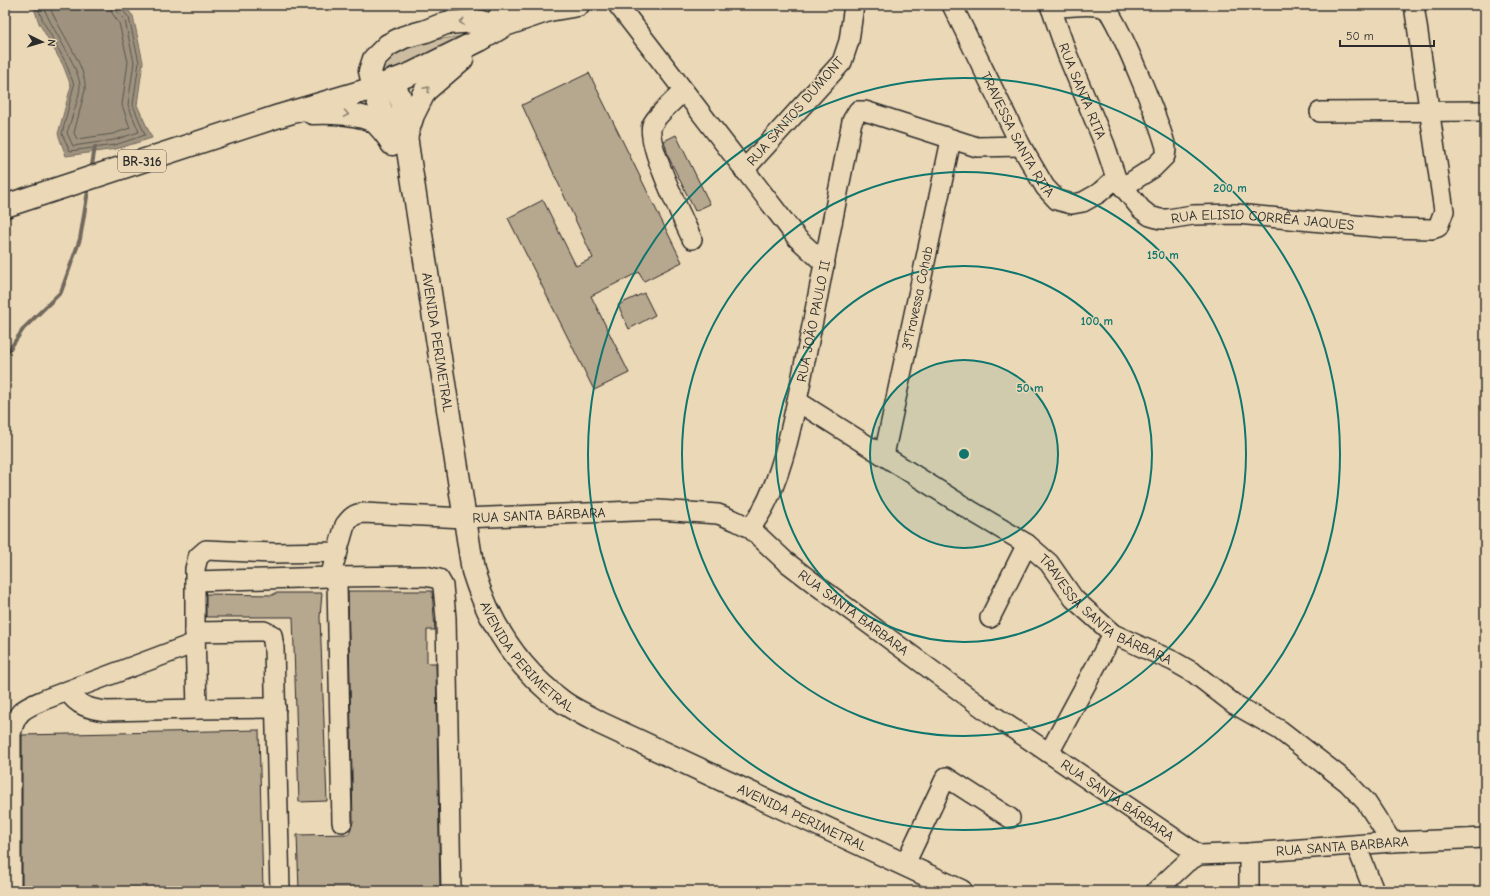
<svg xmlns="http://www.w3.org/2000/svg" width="1490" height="896" viewBox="0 0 1490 896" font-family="'Comic Neue',sans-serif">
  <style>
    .green { fill: #ccbca0; stroke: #7c7466 }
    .water { fill: #9f937f; stroke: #71695d }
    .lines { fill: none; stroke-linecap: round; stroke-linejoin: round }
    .shore { stroke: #59554d; stroke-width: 1 }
    .stream { stroke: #71695d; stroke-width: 4 }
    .building { fill: #b6a78f; stroke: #2b2b2b }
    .minor-casing { stroke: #2b2b2b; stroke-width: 22 }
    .major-casing { stroke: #2b2b2b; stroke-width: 25 }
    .highway-casing { stroke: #2b2b2b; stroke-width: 25 }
    .minor { stroke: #ebd8b6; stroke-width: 19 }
    .major { stroke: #ebd8b6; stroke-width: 22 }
    .highway { stroke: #ebd8b6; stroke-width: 22 }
    .oneway { stroke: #8b8270 }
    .ring { fill: none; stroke: #0f766e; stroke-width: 2 }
    .labels { text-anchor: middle; stroke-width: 3; stroke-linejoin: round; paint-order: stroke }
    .shield { fill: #ebd8b6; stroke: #655f55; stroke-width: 1 }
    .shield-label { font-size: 13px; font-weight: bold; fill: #2b2b2b }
    .street-label { font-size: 14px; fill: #2b2b2b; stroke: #ebd8b6 }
    .centre { fill: #0f766e; stroke: #ebd8b6; stroke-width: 2 }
    .ring-label { font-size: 12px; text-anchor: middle; font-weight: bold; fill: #0f766e; stroke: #ebd8b6; stroke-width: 3; stroke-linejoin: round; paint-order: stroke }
  </style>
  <rect width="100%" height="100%" fill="#ebd8b6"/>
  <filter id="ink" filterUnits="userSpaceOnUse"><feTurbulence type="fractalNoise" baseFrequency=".025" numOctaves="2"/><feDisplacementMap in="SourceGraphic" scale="8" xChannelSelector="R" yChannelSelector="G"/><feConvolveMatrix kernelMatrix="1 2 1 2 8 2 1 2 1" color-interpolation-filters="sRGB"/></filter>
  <g filter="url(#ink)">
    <!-- green -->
    <path class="green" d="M 478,34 L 417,61 L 377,75 C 393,40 445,39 478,34 Z"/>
    <!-- water -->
    <path class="water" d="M 33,5 L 124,5 L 133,16 L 143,62 L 137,105 L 152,138 L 116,149 L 66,156 L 58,134 L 71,86 L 63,65 L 39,23 Z"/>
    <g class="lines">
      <!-- shore -->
      <path class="shore" d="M 37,5 L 43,21 L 66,63 L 74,85 L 62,134 L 70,151 L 115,145 L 145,135 L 133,105 L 139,62 L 129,18 L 122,9 L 121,5
        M 43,5 C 50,28 79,65 80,86 C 80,96 70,122 67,133 L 73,146 L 114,140 L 139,132 L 128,105 L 134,62 L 125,21 L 117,11 L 116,5
        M 49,5 C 57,28 88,67 85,90 L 74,133 L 77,139 L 113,134 L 130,128 L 122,105 L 128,62 L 119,23 L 112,13 L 110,5"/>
      <!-- stream -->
      <path class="stream" d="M 92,165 L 95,147
        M 5,356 L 24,328 L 61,292 L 80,239 L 88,191"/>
    </g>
    <!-- building -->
    <path class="building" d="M 589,73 L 682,262 L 644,281 L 639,272 L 591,296 L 629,373 L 594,390 L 508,218 L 543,200 L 576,266 L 593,258 L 522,105 Z
      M 676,135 L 710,204 L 695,211 L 668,156 L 665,144 L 664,141 Z
      M 644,293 L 655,315 L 629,329 L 618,305 Z
      M 348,591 L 432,591 L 435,630 L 427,630 L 427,663 L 436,663 L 440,891 L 299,891 L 297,835 L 349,834 L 353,822 Z
      M 274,593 L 322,593 L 320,617 L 327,801 L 299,802 L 293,617 L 206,617 L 206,594 L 274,595 Z
      M 259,730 L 263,891 L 22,891 L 22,735 Z"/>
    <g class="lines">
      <defs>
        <g id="minor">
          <path d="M 618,5 L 797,238 L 825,264"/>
          <path id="s1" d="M 952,5 L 1021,146 L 1045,187 L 1057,200 L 1072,204 L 1083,202 L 1099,193 L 1116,178"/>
          <path id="s2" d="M 1050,5 L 1067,54 L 1105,145 L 1116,178 L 1141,209 L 1150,216 L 1160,219 L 1168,219 L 1193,215 L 1237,214 L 1387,228 L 1432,229 L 1438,227 L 1444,211 L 1414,5"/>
          <path d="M 1051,8 C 1065,7 1095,2 1106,9 C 1117,16 1160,125 1165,144 C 1167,148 1166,151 1165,156 L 1153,168 L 1123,187"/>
          <path d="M 498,16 L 522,5"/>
          <path d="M 683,91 C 675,100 657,114 652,125 C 645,142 683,219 692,239"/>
          <path d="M 1320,112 L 1485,111"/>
          <path d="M 744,170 L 842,62 L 849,41 L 854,5"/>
          <path id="s3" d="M 797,401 L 973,512 L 1027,544 L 1049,563 L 1074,599 L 1113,634 L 1173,661 L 1194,673 L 1234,704 L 1280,730 L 1347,782 L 1366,802 L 1392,842"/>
          <path d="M 884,455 L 951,140"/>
          <path id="s4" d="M 750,528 C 784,489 797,397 808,346 C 823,271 838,196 852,121 L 858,111 L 865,111 L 977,147 L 1021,146"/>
          <path d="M 195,581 L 330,577 L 425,576 L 439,579 L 443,586 L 446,618 L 451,891"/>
          <path d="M 990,618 L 1027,544"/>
          <path d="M 195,632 L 195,569 L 198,557 L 206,550 L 274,553 L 338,552"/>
          <path d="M 68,691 C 77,706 90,709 106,711 L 197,709 L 195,632 L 255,631 L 264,631 L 272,635 L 274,648 L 280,891"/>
          <path d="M 197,709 L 276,708"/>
          <path d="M 1049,753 L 1113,634"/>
          <path id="s5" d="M 342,822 L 337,583 L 330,577 L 345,525 C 351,517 354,514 363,513 L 464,518 L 658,510 L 718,514 L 736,521 L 750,528 L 785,561 L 819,587 L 987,711 L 1199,855"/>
          <path d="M 1356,845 L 1374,891"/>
          <path d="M 905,864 L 946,777 L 1010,818"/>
          <path d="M 11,891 L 11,734 C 16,710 25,708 46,699 L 195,643"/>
          <path id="s6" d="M 1156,891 L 1187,862 L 1199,855 L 1249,853 L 1392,842 L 1485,838"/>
          <path d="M 1249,891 L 1249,853"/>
        </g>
        <g id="major">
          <path id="s7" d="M 392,80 L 402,102 L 408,150 L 473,571 C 489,623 518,669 563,702 C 574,710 588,716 600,723 L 961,891"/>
          <path d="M 374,88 L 392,144"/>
        </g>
        <path id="highway" d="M 374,88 L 370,71 L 374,59 L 388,45 L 404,37 L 426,31 L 446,23 L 478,21 L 500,27
          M 312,113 C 328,112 363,113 376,123 C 381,128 386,134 390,140
          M 406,137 L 413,115 L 425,91 L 462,59
          M 5,206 L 279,116 L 374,88 L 411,74 L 480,40 L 505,25 L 549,10 L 578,5"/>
      </defs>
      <!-- minor casing -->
      <use href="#minor" class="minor-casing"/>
      <!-- major casing -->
      <use href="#major" class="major-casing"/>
      <!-- highway casing -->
      <use href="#highway" class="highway-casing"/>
      <!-- minor -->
      <use href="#minor" class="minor"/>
      <!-- major -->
      <use href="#major" class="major"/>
      <!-- highway -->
      <use href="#highway" class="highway"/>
    </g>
    <!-- one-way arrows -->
    <defs><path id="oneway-chevron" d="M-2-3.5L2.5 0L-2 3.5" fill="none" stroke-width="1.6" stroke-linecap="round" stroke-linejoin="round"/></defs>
    <g class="oneway">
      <use href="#oneway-chevron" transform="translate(462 22) rotate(177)"/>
      <use href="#oneway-chevron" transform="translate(427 89) rotate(-49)"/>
      <use href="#oneway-chevron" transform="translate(346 114) rotate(10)"/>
    </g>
  </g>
  <!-- distance rings -->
  <circle cx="964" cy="454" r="94" fill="#0f766e" fill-opacity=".12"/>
  <g class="ring">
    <circle cx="964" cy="454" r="94"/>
    <circle cx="964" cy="454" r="188"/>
    <circle cx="964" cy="454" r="282"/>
    <circle cx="964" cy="454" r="376"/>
  </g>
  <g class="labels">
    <!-- shield labels -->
    <rect class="shield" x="118" y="150" width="48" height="22" rx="3"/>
    <g class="shield-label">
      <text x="142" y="166">BR-316</text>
    </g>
    <!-- street labels -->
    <g class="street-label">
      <text dy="5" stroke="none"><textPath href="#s2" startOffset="92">RUA SANTA RITA</textPath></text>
      <text transform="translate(795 111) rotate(-49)" y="5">RUA SANTOS DUMONT</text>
      <text dy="5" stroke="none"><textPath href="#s1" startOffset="145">TRAVESSA SANTA RITA</textPath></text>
      <text dy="5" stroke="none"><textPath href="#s2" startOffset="350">RUA ELISIO CORRÊA JAQUES</textPath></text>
      <text transform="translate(917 298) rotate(-78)" y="5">3ªTravessa Cohab</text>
      <text dy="5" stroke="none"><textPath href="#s4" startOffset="218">RUA JOÃO PAULO II</textPath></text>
      <text dy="5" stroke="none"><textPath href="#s7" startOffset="267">AVENIDA PERIMETRAL</textPath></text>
      <text dy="5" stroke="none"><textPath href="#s5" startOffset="501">RUA SANTA BÁRBARA</textPath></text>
      <text dy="5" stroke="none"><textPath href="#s3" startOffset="375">TRAVESSA SANTA BÁRBARA</textPath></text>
      <text dy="5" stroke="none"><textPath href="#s5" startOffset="849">RUA SANTA BÁRBARA</textPath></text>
      <text dy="5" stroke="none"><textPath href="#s7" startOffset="602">AVENIDA PERIMETRAL</textPath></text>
      <text dy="5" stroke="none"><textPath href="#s5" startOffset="1173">RUA SANTA BÁRBARA</textPath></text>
      <text dy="5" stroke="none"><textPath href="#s7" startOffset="926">AVENIDA PERIMETRAL</textPath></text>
      <text dy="5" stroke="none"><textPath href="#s6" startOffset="200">RUA SANTA BARBARA</textPath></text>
    </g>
  </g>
  <circle cx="964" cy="454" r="6" class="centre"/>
  <g class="ring-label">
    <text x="1230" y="192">200 m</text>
    <text x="1163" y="259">150 m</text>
    <text x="1097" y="325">100 m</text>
    <text x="1030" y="392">50 m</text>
  </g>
  <!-- margin -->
  <rect width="1490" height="896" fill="none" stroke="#ebd8b6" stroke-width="20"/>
  <rect x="10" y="10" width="1470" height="876" fill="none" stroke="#2b2b2b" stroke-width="1.5" filter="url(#ink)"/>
  <!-- north arrow -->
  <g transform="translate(42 42) rotate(95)" stroke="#ebd8b6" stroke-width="3" paint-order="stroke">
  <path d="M0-3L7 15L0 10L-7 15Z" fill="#2b2b2b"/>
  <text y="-6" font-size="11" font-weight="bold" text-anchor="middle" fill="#2b2b2b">N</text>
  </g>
  <!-- scale -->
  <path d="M1340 40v6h94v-6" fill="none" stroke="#2b2b2b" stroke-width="2"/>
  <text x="1346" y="40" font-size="12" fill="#2b2b2b" stroke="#ebd8b6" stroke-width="3" paint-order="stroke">50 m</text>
</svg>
